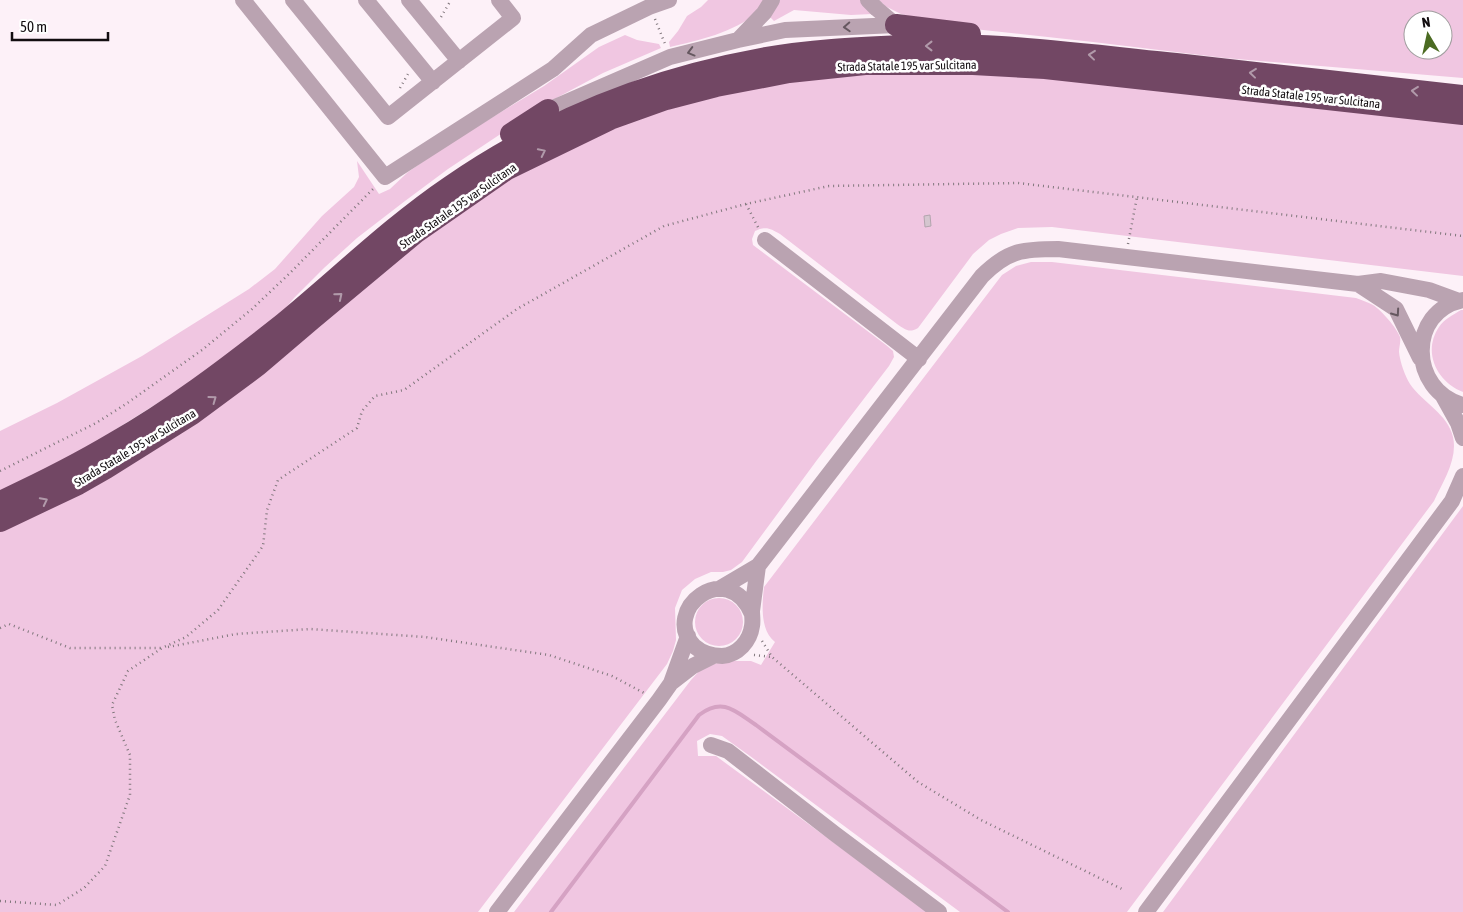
<svg xmlns="http://www.w3.org/2000/svg" width="1463" height="912" viewBox="0 0 1463 912" font-family="'Asap Condensed',sans-serif">
  <style>
    .green { fill: #f0c6e1; fill-rule: evenodd }
    .lines { fill: none; stroke-linecap: round; stroke-linejoin: round }
    .stream { stroke: #d5a2c3; stroke-width: 4 }
    .building { fill: #d5c6cf; stroke: #b3a5ae }
    .path { stroke: #80777c; stroke-width: 2.5; stroke-dasharray: 1 4; stroke-linecap: butt }
    .minor { stroke: #baa3b1; stroke-width: 16 }
    .highway { stroke: #724764; stroke-width: 22 }
    .oneway { stroke: #665860 }
    .oneway2 { stroke: #b19aaa }
    .labels { text-anchor: middle; stroke-width: 5; stroke-linejoin: round; paint-order: stroke }
    .street-label { font-size: 12px; fill: #120d10; stroke: #fff }
  </style>
  <rect width="100%" height="100%" fill="#fdf1f8"/>
  <!-- green -->
  <path class="green" d="M 708,0 L 765,0 C 762,4 760,9 756,13 C 735,32 697,41 670,47 L 669,42 L 678,31 L 687,16 L 701,7 Z
    M 780,0 L 862,0 L 872,14 L 851,15 L 794,10 L 774,21 L 770,17 Z
    M 879,0 L 1463,0 L 1463,78 L 1225,58 L 1093,42 L 946,26 L 901,14 L 885,6 ZM 1413,20 L 1443,20 L 1443,50 L 1413,50 Z
    M 625,35 L 637,40 L 659,44 L 661,48 L 603,73 L 547,103 L 448,169 L 405,201 L 357,238 L 324,268 L 294,298 L 281,314 L 188,384 L 78,453 L 0,492 L 0,431 L 57,403 L 142,356 L 249,289 L 275,269 L 322,216 L 354,187 L 359,177 L 357,161 L 379,194 L 390,189 L 408,172 L 450,143 L 544,86 L 599,47 Z
    M 984,70 L 1463,120 L 1463,276 L 1052,227 L 1018,228 L 1001,234 L 989,240 L 973,254 L 918,328 C 909,333 906,330 897,324 L 780,234 C 770,228 766,226 755,231 L 752,239 L 753,245 L 886,345 L 893,351 L 894,357 L 889,366 L 817,460 L 742,562 L 731,570 L 723,572 L 711,572 L 695,579 L 682,590 L 675,608 L 676,640 L 673,651 L 667,664 L 478,912 L 0,912 L 0,528 L 352,296 L 479,196 L 577,143 L 676,104 L 823,75 Z
    M 1031,262 L 1052,262 L 1356,298 C 1361,300 1368,302 1373,305 C 1381,310 1397,328 1400,337 C 1401,342 1399,347 1399,352 C 1400,362 1405,376 1410,384 C 1423,403 1448,414 1453,437 C 1458,459 1443,482 1434,501 L 1127,912 L 960,912 L 750,756 L 722,736 L 710,734 L 697,741 L 698,756 L 716,756 L 928,912 L 514,912 L 691,680 L 703,667 L 725,661 L 751,661 L 761,665 L 775,642 C 760,630 762,605 764,587 L 1002,275 L 1016,266 Z
    M 1461,310 L 1463,310 L 1463,392 C 1437,382 1422,352 1439,327 C 1444,319 1453,315 1461,310 Z
    M 1463,506 L 1463,912 L 1163,912 Z
    M695 622a24 24 0 1 1 48 0a24 24 0 1 1-48 0Z"/>
  <g class="lines">
    <!-- stream -->
    <path class="stream" d="M 551,912 L 699,715 C 723,697 735,711 756,725 L 1008,912"/>
  </g>
  <!-- building -->
  <path class="building" d="M 930,215 L 931,226 L 925,227 L 924,216 Z"/>
  <g class="lines">
    <!-- path -->
    <path class="path" d="M 441,17 L 451,0
      M 655,19 L 665,44
      M 400,88 L 408,74
      M 746,204 L 759,229
      M 1128,244 L 1137,197
      M 0,471 L 96,423 L 126,404 L 202,350 L 252,309 L 289,274 L 375,187
      M 0,628 L 9,624 L 70,648 L 162,648
      M 762,641 L 772,657 L 918,782 L 981,820 L 1124,890
      M 168,647 L 236,634 L 310,629 L 425,637 L 549,655 L 612,676 L 646,694
      M 754,655 L 772,657
      M 0,901 L 57,905 L 84,888 L 105,866 L 130,795 L 130,755 L 115,720 L 112,705 L 128,671 L 162,648 L 186,637 L 218,610 L 263,546 L 267,510 L 278,480 L 357,428 L 362,411 L 375,396 L 404,390 L 517,309 L 664,226 L 746,204 L 829,186 L 1018,183 L 1463,236"/>
    <!-- minor -->
    <path class="minor" d="M 243,0 L 385,177 L 553,69 L 591,35 L 649,7 L 669,0
      M 293,0 L 388,117 L 513,18 L 499,0
      M 366,0 L 433,82
      M 409,0 L 459,61
      M 868,0 L 877,9 L 896,25
      M 738,40 L 764,13 L 772,0
      M 548,110 L 670,57 L 738,40 L 785,30 L 896,25
      M 765,240 L 919,359
      M 1358,284 L 1396,309 L 1420,358
      M 1463,300 C 1407,311 1409,391 1463,405
      M 1443,396 L 1458,423 L 1463,438
      M 719,589 L 758,566 L 982,276 C 1008,250 1023,249 1058,249 L 1358,284 L 1381,281 L 1429,290 L 1459,301
      M 752,614 C 727,557 660,610 694,646 C 702,653 712,656 722,656 C 738,655 750,641 752,626 C 753,621 752,616 752,611 C 754,596 756,581 758,566
      M 671,683 L 693,666 L 713,656
      M 711,745 L 728,751 L 835,834 L 939,912
      M 497,912 L 659,700 L 671,683 L 688,636
      M 1146,912 L 1452,501 L 1463,476"/>
    <!-- highway -->
    <path class="highway" d="M 896,25 L 970,34
      M 511,134 L 548,110
      M 0,502 C 39,484 77,465 114,443 C 172,410 226,369 278,328 C 336,281 389,228 451,186 C 544,122 650,79 761,59 C 808,50 856,48 904,46 C 936,45 969,45 1001,47 C 1059,51 1118,58 1176,64 C 1272,75 1367,85 1463,96
      M 0,521 L 78,484 L 106,468 L 192,414 L 258,365 L 312,319 L 415,233 L 507,169 L 610,119 L 666,99 L 716,86 L 789,72 L 865,64 L 973,64 L 1045,68 L 1463,114"/>
  </g>
  <!-- one-way arrows -->
  <defs><path id="oneway-chevron" d="M-2-3.5L2.5 0L-2 3.5" fill="none" stroke-width="1.6" stroke-linecap="round" stroke-linejoin="round" transform="scale(1.25)"/></defs>
  <g class="oneway">
    <use href="#oneway-chevron" transform="translate(847 27) rotate(177)"/>
    <use href="#oneway-chevron" transform="translate(691 52) rotate(165)"/>
    <use href="#oneway-chevron" transform="translate(1396 313) rotate(55)"/>
  </g>
  <g class="oneway2">
    <use href="#oneway-chevron" transform="translate(929 46) rotate(-180)"/>
    <use href="#oneway-chevron" transform="translate(1092 55) rotate(-174)"/>
    <use href="#oneway-chevron" transform="translate(1253 73) rotate(-174)"/>
    <use href="#oneway-chevron" transform="translate(1415 91) rotate(-174)"/>
    <use href="#oneway-chevron" transform="translate(542 152) rotate(-26)"/>
    <use href="#oneway-chevron" transform="translate(339 296) rotate(-40)"/>
    <use href="#oneway-chevron" transform="translate(213 399) rotate(-36)"/>
    <use href="#oneway-chevron" transform="translate(44 501) rotate(-27)"/>
  </g>
  <g class="labels">
    <!-- street labels -->
    <g class="street-label">
      <text transform="translate(907 66) rotate(-1)" y="4">Strada Statale 195 var Sulcitana</text>
      <text transform="translate(1311 97) rotate(6)" y="4">Strada Statale 195 var Sulcitana</text>
      <text transform="translate(458 206) rotate(-35)" y="4">Strada Statale 195 var Sulcitana</text>
      <text transform="translate(135 448) rotate(-31)" y="4">Strada Statale 195 var Sulcitana</text>
    </g>
  </g>
  <!-- north arrow -->
  <g transform="translate(1428 35) rotate(351)"><circle r="24" fill="#ffffff" stroke="#a09e9f"/>
  <path d="M0-4L9 19L0 12L-9 19Z" fill="#4b6b22"/>
  <text y="-8" font-size="14" font-weight="bold" text-anchor="middle" fill="#120d10">N</text>
  </g>
  <!-- scale -->
  <path d="M12 32v8h96v-8" fill="none" stroke="#120d10" stroke-width="2.5"/>
  <text x="20" y="32" font-size="15" fill="#120d10" stroke="#ffffff" stroke-width="4" paint-order="stroke">50 m</text>
</svg>
